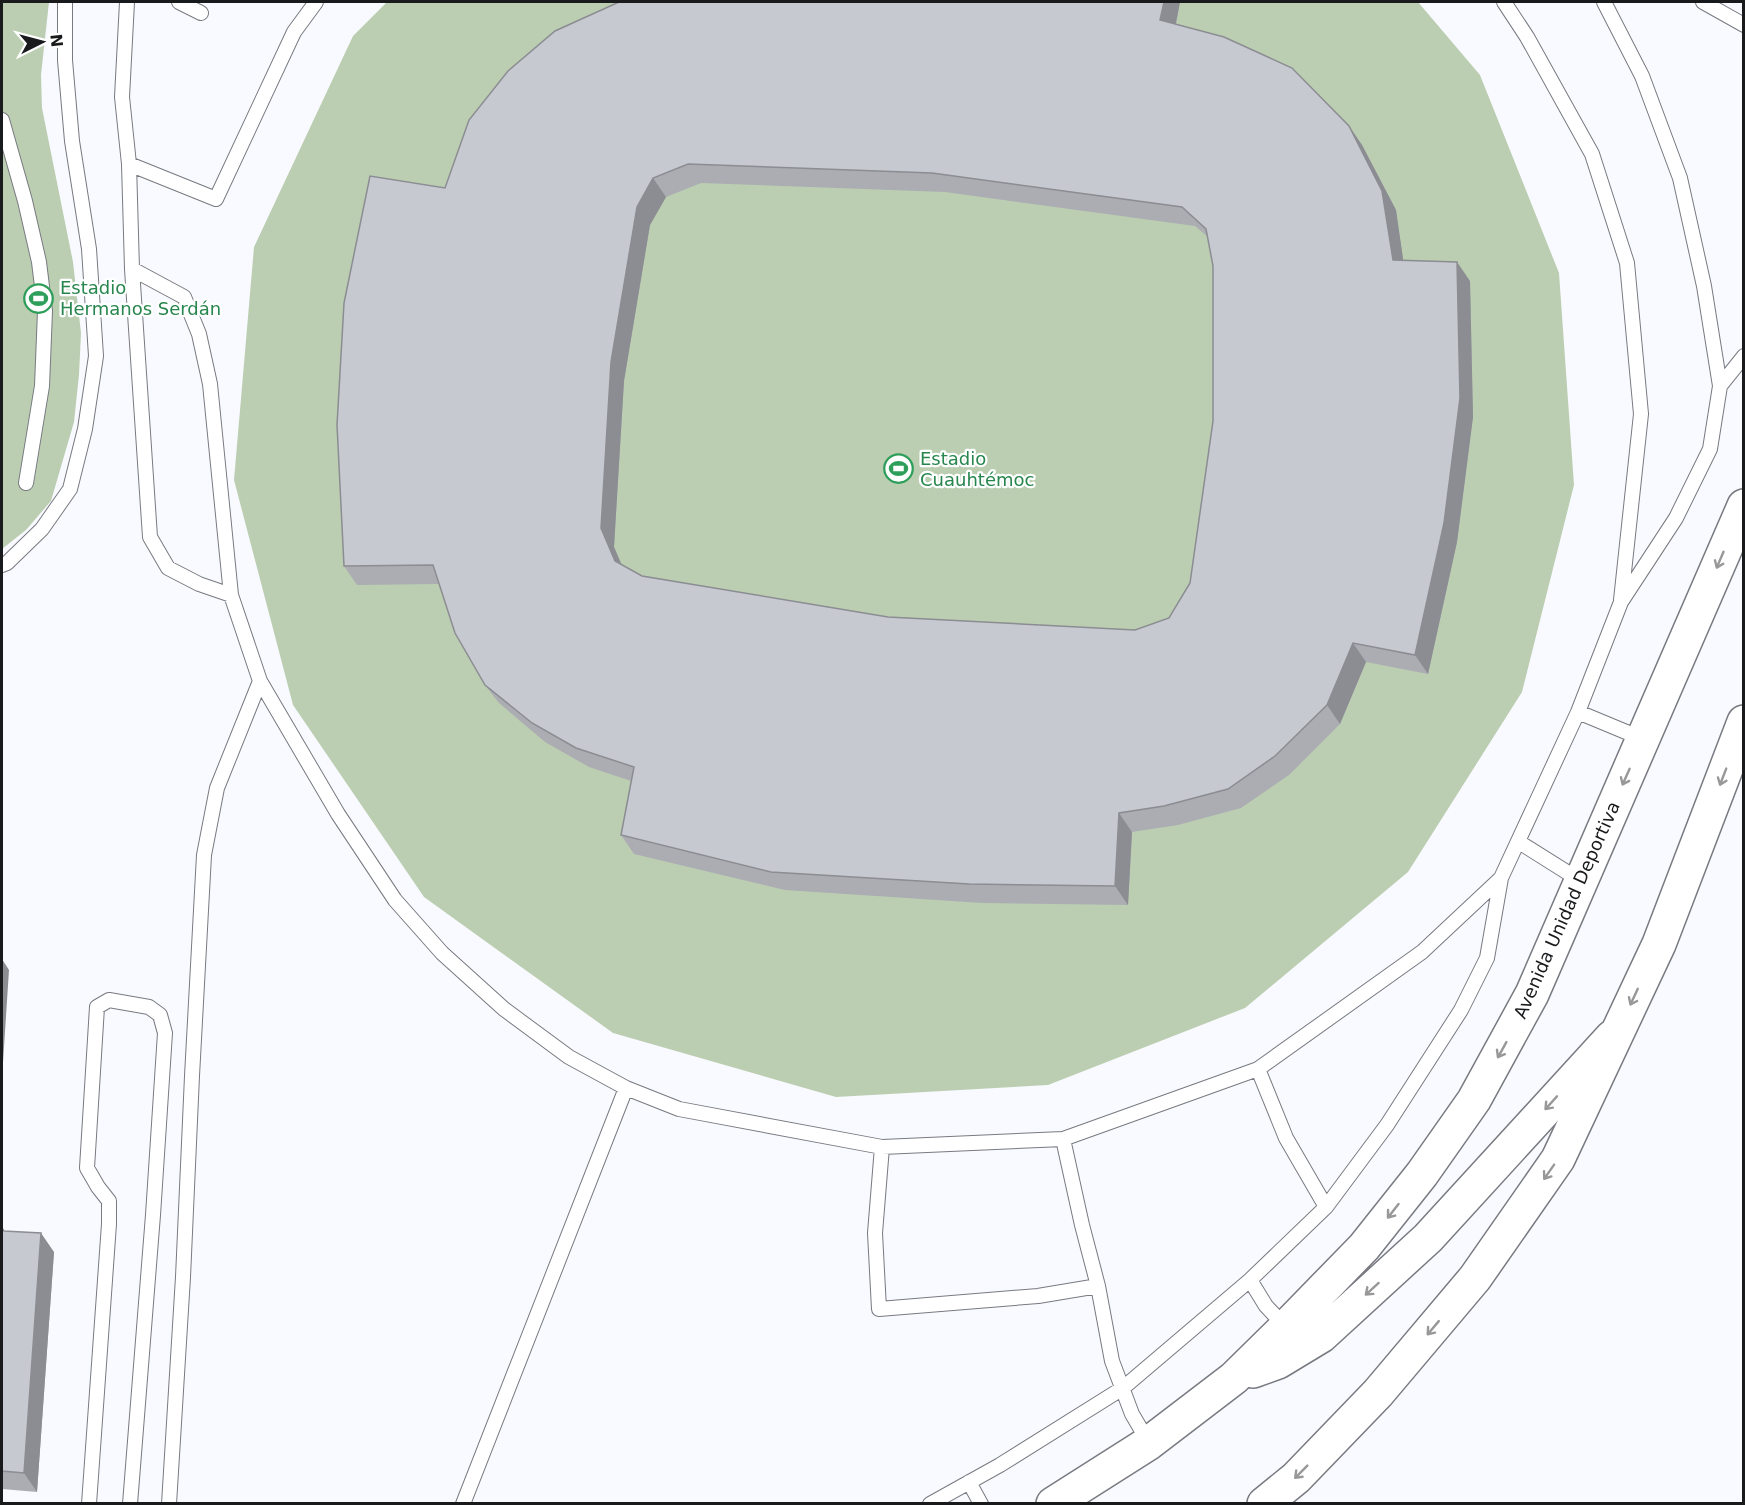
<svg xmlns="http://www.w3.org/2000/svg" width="1745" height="1505" viewBox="0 0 1745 1505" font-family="'DejaVu Sans',sans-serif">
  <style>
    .grass { fill: #bcceb2 }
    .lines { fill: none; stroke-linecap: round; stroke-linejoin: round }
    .lane-casing { stroke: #787a81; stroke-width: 16 }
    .secondary-casing { stroke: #787a81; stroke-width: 36 }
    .highway-casing { stroke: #787a81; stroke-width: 36 }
    .lane { stroke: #fff; stroke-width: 14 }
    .secondary { stroke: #fff; stroke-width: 33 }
    .highway { stroke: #fff; stroke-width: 33 }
    .wall { fill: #abadb3; fill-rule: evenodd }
    .shaded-wall { fill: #8b8d92 }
    .building { fill: #c7c9d0; stroke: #8b8d92; stroke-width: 1.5; fill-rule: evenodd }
    .oneway { stroke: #989899 }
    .labels { text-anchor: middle; stroke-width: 4.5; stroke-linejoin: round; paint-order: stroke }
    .leisure-label { font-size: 18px; fill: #27864d; stroke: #fff; text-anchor: start }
    .street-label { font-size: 18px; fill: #191a1c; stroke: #fff }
  </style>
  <rect width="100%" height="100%" fill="#f9faff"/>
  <!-- grass -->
  <path class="grass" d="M 2,2 L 49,2 L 41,75 L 42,108 L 73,262 L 81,333 L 79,375 L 74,422 L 51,501 L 26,530 L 2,549 Z
    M 387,2 L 1418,2 L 1480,75 L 1559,273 L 1574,485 L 1522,692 L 1408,872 L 1245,1008 L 1048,1085 L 836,1097 L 613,1033 L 424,897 L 293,705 L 234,480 L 254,247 L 353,36 Z"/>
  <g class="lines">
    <defs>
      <path id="lane" d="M 127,2 L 122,97 L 129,164 L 132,269 L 150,537 L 168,568 L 199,584 L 231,595
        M 179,2 L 201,13
        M 1504,2 L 1527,37 L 1592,154 L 1627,263 L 1641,414 L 1621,600
        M 1703,2 L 1744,25
        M 2,120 L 25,201 L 39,262 L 45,311 L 42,386 L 26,483
        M 129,164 L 216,199 L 294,32 L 316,2
        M 132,269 L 184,297 L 199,334 L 210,384 L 231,595 L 260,681 L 338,814 L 395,900 L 442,953 L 504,1009 L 569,1057 L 626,1088 L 679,1109 L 882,1147 L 1063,1139
        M 1720,386 L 1744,356
        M 2,565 L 7,563 L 42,529 L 70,489 L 85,429 L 96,356 L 89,249 L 72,141 L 65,60 L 65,2
        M 1578,712 L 1643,739
        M 1519,842 L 1581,881
        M 1258,1069 L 1286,1138 L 1326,1207
        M 882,1147 L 875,1233 L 879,1309 L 1038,1296 L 1098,1286
        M 1250,1280 L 1266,1306 L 1286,1327
        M 1149,1443 L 1132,1414 L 1112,1361 L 1098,1286 L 1082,1225 L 1063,1139 L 1258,1069 L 1422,952 L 1501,878 L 1578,712 L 1621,602 L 1676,518 L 1710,449 L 1720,386 L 1704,286 L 1680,178 L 1642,76 L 1604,2
        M 969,1482 L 981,1504
        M 89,1504 L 109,1224 L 109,1201 L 98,1187 L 87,1168 L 97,1007 L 109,1000 L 149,1007 L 160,1015 L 165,1033 L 153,1215 L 130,1504
        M 169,1504 L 183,1277 L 192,1076 L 204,855 L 217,788 L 260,681
        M 463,1504 L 626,1088
        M 930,1504 L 1000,1465 L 1123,1388 L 1250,1280 L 1326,1207 L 1387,1125 L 1461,1010 L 1487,958 L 1501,878"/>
      <path id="secondary" d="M 1253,1371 L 1278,1362 L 1321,1336 L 1428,1238 L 1612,1037
        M 1053,1504 L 1149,1443 L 1234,1378 L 1286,1327 L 1364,1247 L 1422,1174 L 1474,1100 L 1532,994 L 1744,506"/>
      <path id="highway" d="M 1264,1504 L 1296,1478 L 1378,1393 L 1475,1278 L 1558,1159 L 1659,944 L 1744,722"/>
    </defs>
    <!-- lane casing -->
    <use href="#lane" class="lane-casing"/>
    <!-- secondary casing -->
    <use href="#secondary" class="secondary-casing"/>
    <!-- highway casing -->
    <use href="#highway" class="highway-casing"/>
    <!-- lane -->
    <use href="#lane" class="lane"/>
    <!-- secondary -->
    <use href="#secondary" class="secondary"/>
    <!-- highway -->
    <use href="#highway" class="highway"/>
  </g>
  <!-- wall -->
  <path class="wall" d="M 619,2 L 1180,2 L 1176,24 L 1349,126 L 1362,145 L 1396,210 L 1403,260 L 1470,281 L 1473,417 L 1457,542 L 1428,674 L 1366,662 L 1340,724 L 1289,775 L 1241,808 L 1178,825 L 1132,832 L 1128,905 L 982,903 L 785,890 L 634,854 L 621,835 L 631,781 L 589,767 L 545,742 L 499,703 L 485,685 L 439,584 L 357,585 L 344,566 L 445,188 ZM 701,183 L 945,192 L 1195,226 L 1208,237 L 1213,266 L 1213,421 L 1190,583 L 1169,618 L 1135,630 L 888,617 L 642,576 L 622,565 L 614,547 L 624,381 L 650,225 L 666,197 Z
    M 2,1228 L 4,1231 L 54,1252 L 37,1492 L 2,1489 Z"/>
  <!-- shaded-wall -->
  <path class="shaded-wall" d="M 1164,2 L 1180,2 L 1173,38 L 1160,20 Z
    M 1349,126 L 1362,145 L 1396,210 L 1406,279 L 1393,260 Z
    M 653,178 L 666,197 L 650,225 L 624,381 L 614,547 L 628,580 L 615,561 L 601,528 L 611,362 L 637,207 Z
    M 1457,262 L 1470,281 L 1473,417 L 1457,542 L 1428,674 L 1415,655 Z
    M 1353,643 L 1366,662 L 1340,724 L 1327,705 Z
    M 1119,813 L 1132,832 L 1128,905 L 1115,886 Z
    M 2,959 L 9,970 L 2,1078 Z
    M 41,1233 L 54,1252 L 37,1492 L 24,1473 Z"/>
  <!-- building -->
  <path class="building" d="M 619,2 L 1164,2 L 1160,20 L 1224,37 L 1292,68 L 1349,126 L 1382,191 L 1393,260 L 1457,262 L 1460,398 L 1444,523 L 1415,655 L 1353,643 L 1327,705 L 1275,756 L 1228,789 L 1164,806 L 1119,813 L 1115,886 L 969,884 L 771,872 L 621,835 L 634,767 L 576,748 L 532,723 L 485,685 L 455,633 L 433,565 L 344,566 L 337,425 L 344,303 L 370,176 L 445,188 L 469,120 L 508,71 L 555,31 ZM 688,164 L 932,173 L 1182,207 L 1206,229 L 1213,266 L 1213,421 L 1190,583 L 1169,618 L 1135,630 L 888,617 L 642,576 L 615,561 L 601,528 L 611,362 L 637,207 L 653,178 Z
    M 2,1228 L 4,1231 L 41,1233 L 24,1473 L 2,1471 Z"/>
  <!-- one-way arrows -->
  <defs><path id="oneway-shaft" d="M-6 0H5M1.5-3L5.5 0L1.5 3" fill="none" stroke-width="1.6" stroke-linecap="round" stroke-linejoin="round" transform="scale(1.5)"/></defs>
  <g class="oneway">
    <use href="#oneway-shaft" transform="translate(1720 560) rotate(113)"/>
    <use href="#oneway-shaft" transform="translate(1626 777) rotate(114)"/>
    <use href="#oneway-shaft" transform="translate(1723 777) rotate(111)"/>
    <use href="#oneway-shaft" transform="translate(1634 997) rotate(115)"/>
    <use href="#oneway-shaft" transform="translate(1502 1050) rotate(119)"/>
    <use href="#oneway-shaft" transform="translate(1551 1103) rotate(132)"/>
    <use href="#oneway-shaft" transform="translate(1549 1172) rotate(125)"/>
    <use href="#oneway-shaft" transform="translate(1393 1211) rotate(128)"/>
    <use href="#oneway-shaft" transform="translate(1372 1289) rotate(138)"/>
    <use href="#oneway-shaft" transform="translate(1433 1328) rotate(130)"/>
    <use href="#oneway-shaft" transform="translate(1301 1472) rotate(135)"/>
  </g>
  <!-- icons -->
  <defs>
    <symbol id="stadium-ring" viewBox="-11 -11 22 22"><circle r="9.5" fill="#fff" stroke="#2e9e5b" stroke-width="1.5"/><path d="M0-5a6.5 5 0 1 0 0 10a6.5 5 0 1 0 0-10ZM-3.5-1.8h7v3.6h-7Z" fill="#2e9e5b"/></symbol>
  </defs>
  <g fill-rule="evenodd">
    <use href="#stadium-ring" x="22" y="282" width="33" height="33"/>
    <use href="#stadium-ring" x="882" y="452" width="33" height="33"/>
  </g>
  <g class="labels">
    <!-- leisure labels -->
    <g class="leisure-label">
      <text x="60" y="294">Estadio<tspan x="60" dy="21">Hermanos Serdán</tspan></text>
      <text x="920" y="465">Estadio<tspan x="920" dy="21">Cuauhtémoc</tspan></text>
    </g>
    <!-- street labels -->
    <g class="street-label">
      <text transform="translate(1567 910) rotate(-66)" y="6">Avenida Unidad Deportiva</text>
    </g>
  </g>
  <!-- border -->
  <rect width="1745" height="1505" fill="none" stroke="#191a1c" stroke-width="6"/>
  <!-- north arrow -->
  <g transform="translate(42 42) rotate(84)" stroke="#ffffff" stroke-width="4.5" paint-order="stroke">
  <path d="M0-4.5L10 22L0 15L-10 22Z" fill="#191a1c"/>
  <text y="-9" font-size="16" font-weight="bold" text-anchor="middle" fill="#191a1c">N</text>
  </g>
</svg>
